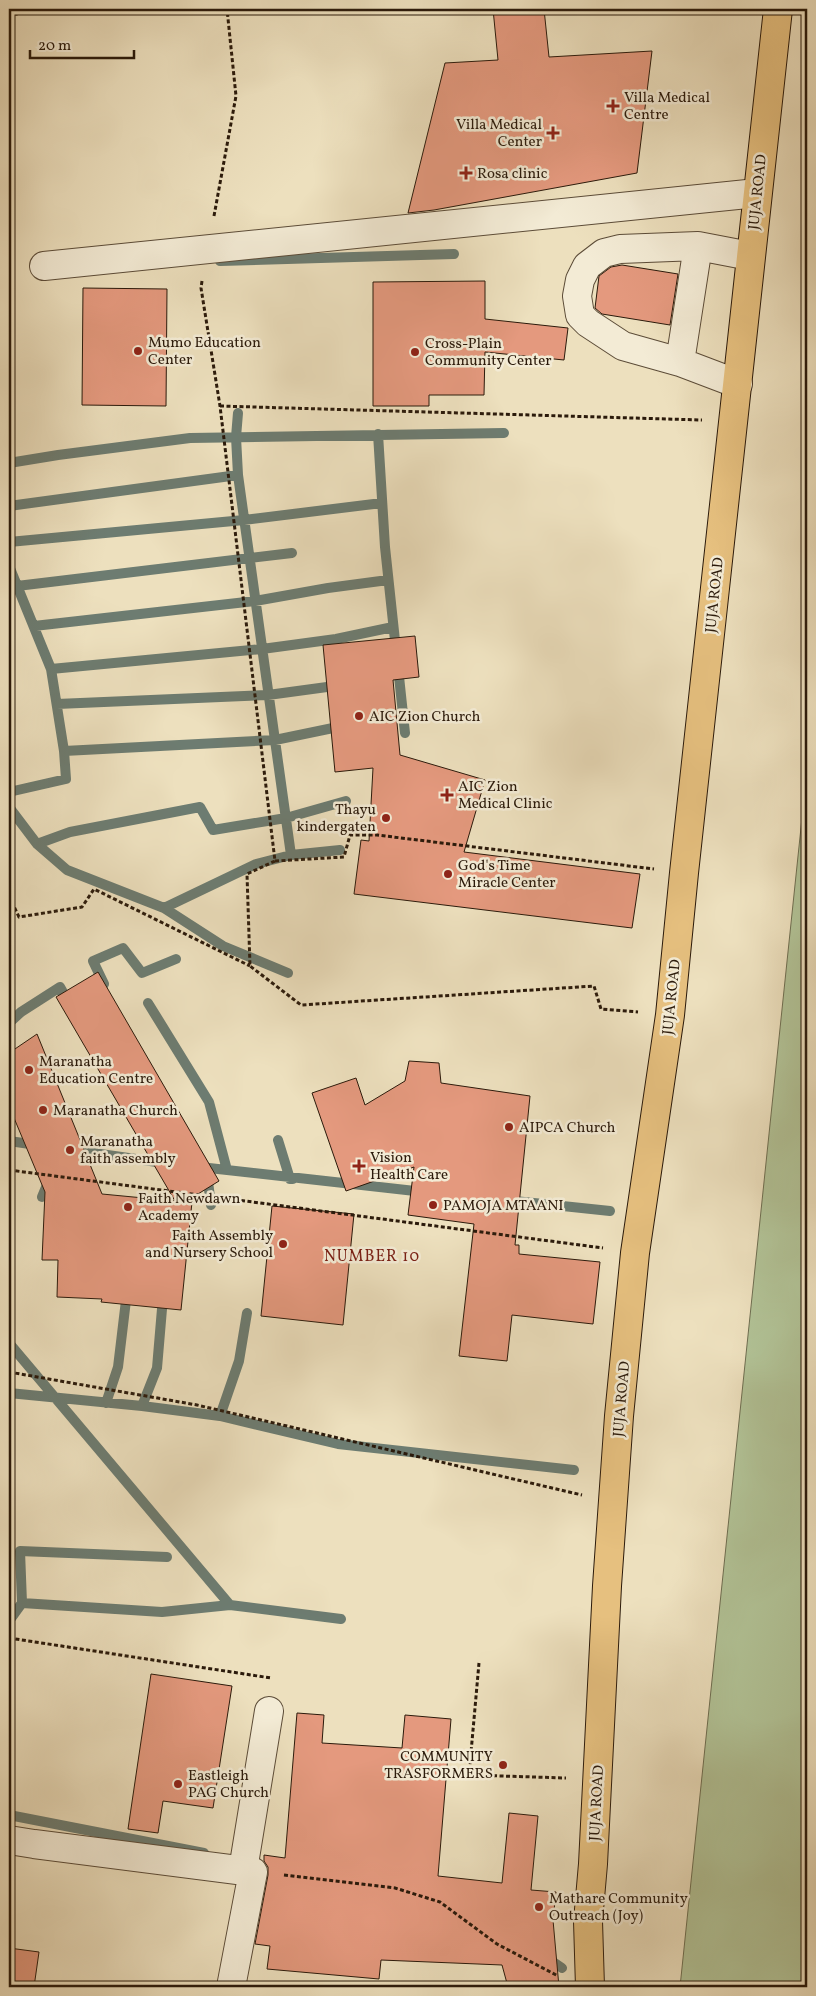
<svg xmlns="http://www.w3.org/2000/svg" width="816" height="1996" viewBox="0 0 816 1996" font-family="Vollkorn,serif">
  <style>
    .green { fill: #b2c397; stroke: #6e6e51 }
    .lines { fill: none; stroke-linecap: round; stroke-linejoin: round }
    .stream { stroke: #6d7c71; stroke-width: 10 }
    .building { fill: #e4997e; stroke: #2b1a0b }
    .minor-casing { stroke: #5c4c38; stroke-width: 30 }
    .major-casing { stroke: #2b1a0b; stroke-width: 30 }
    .path { stroke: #2b1a0b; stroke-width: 3; stroke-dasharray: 4 2.5; stroke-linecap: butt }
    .minor { stroke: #f3ebd5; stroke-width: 28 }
    .major { stroke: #e6c07f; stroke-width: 28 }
    .poi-dot { fill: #8f2418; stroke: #f3ebd5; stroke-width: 2 }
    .labels { text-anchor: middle; stroke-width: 5; stroke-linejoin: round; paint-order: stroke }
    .poi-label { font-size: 15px; fill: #2b1a0b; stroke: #f3ebd5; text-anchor: start }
    .street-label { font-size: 15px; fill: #2b1a0b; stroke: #f3ebd5 }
    .neighbourhood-label { font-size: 16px; letter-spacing: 1px; fill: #7a1f14; stroke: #f3ebd5 }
  </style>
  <rect width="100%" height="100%" fill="#ede0be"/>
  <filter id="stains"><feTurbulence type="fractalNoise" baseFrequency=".004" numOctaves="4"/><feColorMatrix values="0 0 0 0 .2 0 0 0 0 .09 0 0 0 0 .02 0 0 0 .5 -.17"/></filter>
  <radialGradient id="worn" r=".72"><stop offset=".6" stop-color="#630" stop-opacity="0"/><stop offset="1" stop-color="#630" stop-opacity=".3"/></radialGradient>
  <!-- green -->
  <path class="green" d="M 807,770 L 807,1987 L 680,1987 Z"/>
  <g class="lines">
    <!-- stream -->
    <path class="stream" d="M 220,261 L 454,254
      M 238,413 L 236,437 L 238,475 L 291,855
      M 378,434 L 385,547 L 396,650
      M 9,463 L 58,455 L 190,438 L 504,433
      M 9,506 L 238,475
      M 9,542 L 244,520 L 382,503
      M 9,566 L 51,669 L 64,751 L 66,779 L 9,792
      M 17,586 L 292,553
      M 34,626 L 255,601 L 328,588 L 388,580
      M 398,667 L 405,733
      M 51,669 L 262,649 L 336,639 L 393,627
      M 57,704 L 268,695 L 327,687
      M 64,751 L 275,740 L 333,728
      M 9,807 L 37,844 L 67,870 L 164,908 L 223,946 L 288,973
      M 37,844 L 70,832 L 200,807 L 213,830 L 286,818 L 346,801
      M 164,908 L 256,864 L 291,855 L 340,850
      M 104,984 L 93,961 L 123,948 L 142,973 L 176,959
      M 148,1003 L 209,1102 L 227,1170
      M 9,1023 L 21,1012 L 60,987 L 69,1003
      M 278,1140 L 290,1179 L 293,1179
      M 9,1141 L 37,1145
      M 72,1150 L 164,1163
      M 200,1167 L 424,1192
      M 207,1174 L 211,1205
      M 42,1197 L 49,1180
      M 506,1200 L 610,1211
      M 9,1343 L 230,1605
      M 9,1393 L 142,1406 L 220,1416 L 338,1444 L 574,1470
      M 106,1403 L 118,1367 L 127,1292
      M 142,1406 L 157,1368 L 163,1297
      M 220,1416 L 239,1361 L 247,1313
      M 22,1603 L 20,1551 L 167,1557
      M 9,1621 L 22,1603 L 162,1612 L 230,1605 L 341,1619
      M 9,1815 L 204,1853
      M 546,1957 L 562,1968"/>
  </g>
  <!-- building -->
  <path class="building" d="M 493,9 L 544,9 L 549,57 L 652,51 L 637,173 L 434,210 L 408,213 L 445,63 L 498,60 Z
    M 622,265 L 678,274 L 670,325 L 602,314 L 595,308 L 599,276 L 611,267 Z
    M 485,281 L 485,319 L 568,328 L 564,360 L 485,352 L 484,395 L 429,395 L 429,406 L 373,406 L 373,282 Z
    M 83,288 L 167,289 L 166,406 L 82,405 Z
    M 415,636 L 419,677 L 393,680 L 400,755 L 485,780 L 464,852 L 640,874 L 632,928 L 354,894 L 361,840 L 369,841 L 373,768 L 335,772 L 323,645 Z
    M 98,972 L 219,1181 L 185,1202 L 192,1202 L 181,1310 L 101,1302 L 102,1299 L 57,1297 L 58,1260 L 42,1260 L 45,1192 L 9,1106 L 9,1053 L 37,1034 L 102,1194 L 175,1201 L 56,997 Z
    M 409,1061 L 439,1063 L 441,1083 L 530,1096 L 515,1245 L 519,1245 L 519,1254 L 600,1262 L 593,1324 L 512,1315 L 507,1361 L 459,1356 L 474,1224 L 408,1215 L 414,1167 L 346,1191 L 312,1093 L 356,1078 L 365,1105 L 405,1081 Z
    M 272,1206 L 354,1214 L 343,1325 L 261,1316 Z
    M 151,1674 L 232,1686 L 213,1808 L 163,1801 L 158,1833 L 128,1829 Z
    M 297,1713 L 324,1715 L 322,1743 L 402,1748 L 405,1715 L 451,1719 L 438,1876 L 502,1883 L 509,1813 L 538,1816 L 531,1890 L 556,1892 L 553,1920 L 559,1987 L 508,1987 L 502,1965 L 381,1960 L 379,1979 L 267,1969 L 270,1946 L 255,1944 L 268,1875 L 268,1867 L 264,1861 L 264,1855 L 285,1858 Z
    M 9,1948 L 39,1952 L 34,1987 L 9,1987 Z"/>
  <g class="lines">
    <defs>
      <path id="minor" d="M 44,266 L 757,193
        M 680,362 L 698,246
        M 738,384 L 680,362 L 623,346 L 588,323 L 580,315 L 577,296 L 580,280 L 587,266 L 604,253 L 620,249 L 698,246 L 750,256
        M 9,1840 L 34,1844 L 253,1872 L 231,1987
        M 243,1870 L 269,1711"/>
      <path id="major" d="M 590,1987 L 588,1921 L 593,1864 L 607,1586 L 619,1416 L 635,1253 L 670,1015 L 684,873 L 778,9"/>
    </defs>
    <!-- minor casing -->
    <use href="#minor" class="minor-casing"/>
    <!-- major casing -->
    <use href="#major" class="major-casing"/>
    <!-- path -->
    <path class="path" d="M 9,14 L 17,14 L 22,9
      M 214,216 L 236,96 L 227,9
      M 202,281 L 201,288 L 220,406 L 275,861 L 247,874 L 250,966 L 301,1005 L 594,986 L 601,1009 L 638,1012
      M 220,406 L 702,420
      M 275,861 L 344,857 L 350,835 L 377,835 L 654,869
      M 9,896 L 19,917 L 82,907 L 94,889 L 250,966
      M 9,1170 L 603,1248
      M 9,1372 L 197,1405 L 582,1495
      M 9,1638 L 271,1678
      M 479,1663 L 469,1775 L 566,1778
      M 284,1875 L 395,1888 L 440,1902 L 497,1944 L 558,1976"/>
    <!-- minor -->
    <use href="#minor" class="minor"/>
    <!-- major -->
    <use href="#major" class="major"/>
  </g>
  <!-- markers -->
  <g class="poi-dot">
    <path d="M610.5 98.5h5v5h5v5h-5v5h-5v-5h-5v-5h5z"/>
    <path d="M550.5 125.5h5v5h5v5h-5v5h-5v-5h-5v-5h5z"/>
    <path d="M463.5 165.5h5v5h5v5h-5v5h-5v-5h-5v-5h5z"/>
    <circle cx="138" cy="351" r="5"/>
    <circle cx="415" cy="352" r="5"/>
    <circle cx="359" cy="716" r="5"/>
    <path d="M444.5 787.5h5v5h5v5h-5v5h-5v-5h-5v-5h5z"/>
    <circle cx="386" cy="818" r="5"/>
    <circle cx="448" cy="874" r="5"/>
    <circle cx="29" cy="1070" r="5"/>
    <circle cx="43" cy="1110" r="5"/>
    <circle cx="509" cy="1127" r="5"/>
    <circle cx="70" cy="1150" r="5"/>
    <path d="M356.5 1158.5h5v5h5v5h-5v5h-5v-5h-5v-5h5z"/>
    <circle cx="433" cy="1205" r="5"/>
    <circle cx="128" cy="1207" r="5"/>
    <circle cx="283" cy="1244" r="5"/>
    <circle cx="503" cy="1765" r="5"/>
    <circle cx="178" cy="1784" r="5"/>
    <circle cx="539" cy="1907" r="5"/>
  </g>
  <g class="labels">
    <!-- poi labels -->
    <g class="poi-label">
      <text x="624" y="102">Villa Medical<tspan x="624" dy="17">Centre</tspan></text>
      <text x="542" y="129" text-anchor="end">Villa Medical<tspan x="542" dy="17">Center</tspan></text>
      <text x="477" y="178">Rosa clinic</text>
      <text x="148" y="347">Mumo Education<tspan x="148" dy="17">Center</tspan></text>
      <text x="425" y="348">Cross-Plain<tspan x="425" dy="17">Community Center</tspan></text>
      <text x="369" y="721">AIC Zion Church</text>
      <text x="458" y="791">AIC Zion<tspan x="458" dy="17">Medical Clinic</tspan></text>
      <text x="376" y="814" text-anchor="end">Thayu<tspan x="376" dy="17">kindergaten</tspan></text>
      <text x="458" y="870">God's Time<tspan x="458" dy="17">Miracle Center</tspan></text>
      <text x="39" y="1066">Maranatha<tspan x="39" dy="17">Education Centre</tspan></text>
      <text x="53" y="1115">Maranatha Church</text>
      <text x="519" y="1132">AIPCA Church</text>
      <text x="80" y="1146">Maranatha<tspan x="80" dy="17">faith assembly</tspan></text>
      <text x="370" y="1162">Vision<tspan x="370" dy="17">Health Care</tspan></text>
      <text x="138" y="1203">Faith Newdawn<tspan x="138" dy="17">Academy</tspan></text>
      <text x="443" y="1210">PAMOJA MTAANI</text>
      <text x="273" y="1240" text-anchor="end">Faith Assembly<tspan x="273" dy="17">and Nursery School</tspan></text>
      <text x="493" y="1761" text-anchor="end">COMMUNITY<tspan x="493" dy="17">TRASFORMERS</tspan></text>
      <text x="188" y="1780">Eastleigh<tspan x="188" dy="17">PAG Church</tspan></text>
      <text x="549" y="1903">Mathare Community<tspan x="549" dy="17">Outreach (Joy)</tspan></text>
    </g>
    <!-- street labels -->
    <g class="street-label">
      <text transform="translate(757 192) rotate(-84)" y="5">JUJA ROAD</text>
      <text transform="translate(714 595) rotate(-84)" y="5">JUJA ROAD</text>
      <text transform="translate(671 997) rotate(-84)" y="5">JUJA ROAD</text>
      <text transform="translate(621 1399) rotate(-85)" y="5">JUJA ROAD</text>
      <text transform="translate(596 1803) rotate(-87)" y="5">JUJA ROAD</text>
    </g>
    <!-- neighbourhood labels -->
    <g class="neighbourhood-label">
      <text x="372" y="1261">NUMBER 10</text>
    </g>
  </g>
  <!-- margin -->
  <rect width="816" height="1996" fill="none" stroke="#ede0be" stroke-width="30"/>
  <rect x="10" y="10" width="796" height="1976" fill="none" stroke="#2b1a0b" stroke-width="2.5"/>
  <rect x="15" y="15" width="786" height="1966" fill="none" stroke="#2b1a0b"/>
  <!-- scale -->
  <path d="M30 50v8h104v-8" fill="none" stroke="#2b1a0b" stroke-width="2.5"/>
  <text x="38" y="50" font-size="15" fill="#2b1a0b" stroke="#f3ebd5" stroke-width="4" paint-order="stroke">20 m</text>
  <rect width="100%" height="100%" filter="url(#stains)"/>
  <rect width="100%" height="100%" fill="url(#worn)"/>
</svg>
